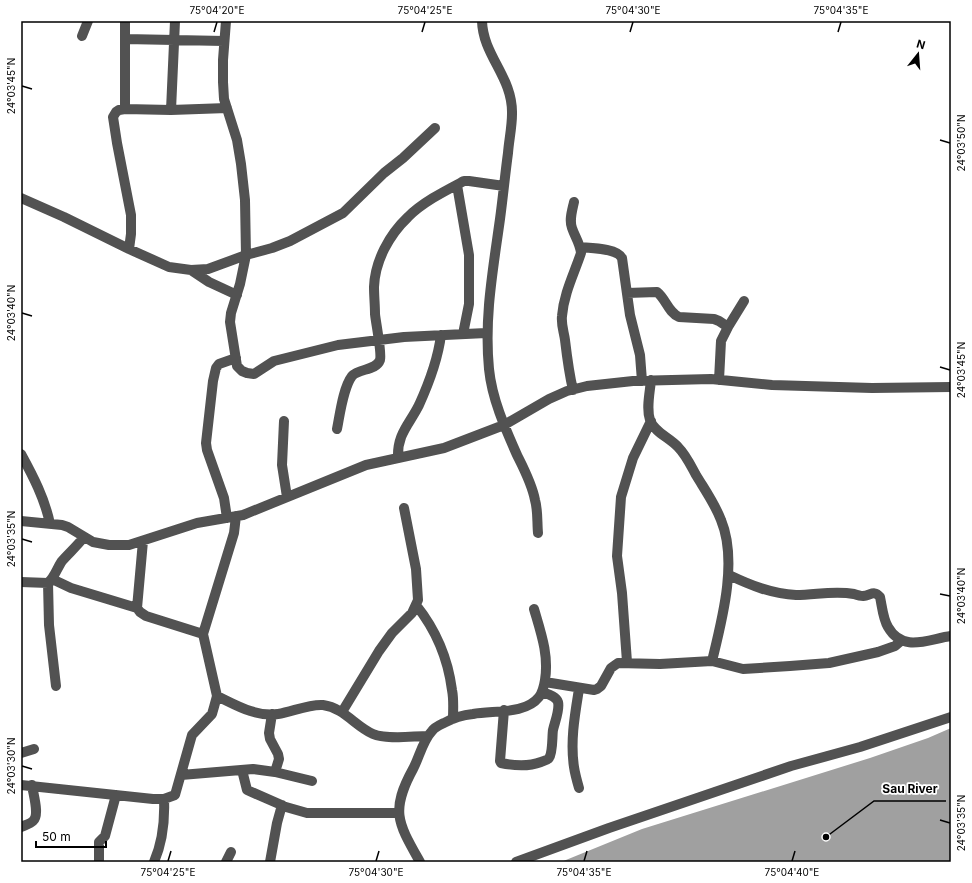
<svg xmlns="http://www.w3.org/2000/svg" width="972" height="883" viewBox="0 0 972 883" font-family="Inter,sans-serif">
  <style>
    .water { fill: #a0a0a0 }
    .lines { fill: none; stroke-linecap: round; stroke-linejoin: round }
    .minor { stroke: #525252; stroke-width: 10 }
    .ticks { fill: none; stroke: #000; stroke-width: 1.5 }
    .leader { fill: none; stroke: #000; stroke-width: 1.5 }
    .callout-dot { fill: #000; stroke: #fff; stroke-width: 1.5 }
    .callout-label { font-size: 12px; text-anchor: middle; font-weight: bold; fill: #000; stroke: #fff; stroke-width: 3.5; stroke-linejoin: round; paint-order: stroke }
    .neatline { fill: none; stroke: #000; stroke-width: 1.5 }
    .ticks-label { font-size: 10px; text-anchor: middle; fill: #000 }
  </style>
  <rect width="100%" height="100%" fill="#fff"/>
  <!-- water -->
  <path class="water" d="M 951,728 L 951,862 L 561,862 L 642,829 L 870,758 L 928,738 Z"/>
  <g class="lines">
    <!-- minor -->
    <path class="minor" d="M 125,21 L 125,109
      M 226,21 L 223,60 L 223,82 L 224,99 L 237,140 L 241,164 L 245,200 L 246,255 L 240,284 L 231,313 L 230,322 L 237,366 L 242,371 L 247,373 L 254,374 L 274,361 L 338,345 L 404,337 L 486,333
      M 482,21 C 483,56 513,77 512,114 C 512,127 509,140 508,153 C 505,175 503,197 500,219 C 493,270 484,318 489,369 C 492,399 505,428 517,455 C 524,469 532,484 535,500 C 538,510 537,522 538,533
      M 82,36 L 88,21
      M 125,39 L 224,41
      M 171,110 L 175,21
      M 457,185 L 469,255 L 469,304 L 463,334
      M 21,198 L 64,217 L 129,249 L 169,267 L 191,270 L 208,269 L 246,255 L 272,248 L 290,241 L 343,213 L 384,173 L 403,158 L 435,128
      M 580,247 C 591,248 617,248 622,258 L 630,315 L 640,355 L 642,381
      M 129,249 L 131,234 L 131,215 L 117,143 L 113,117 L 116,112 L 119,110 L 125,109 L 171,110 L 227,108
      M 191,270 L 209,282 L 237,295
      M 627,293 L 657,292 C 666,299 668,312 679,317 L 714,319 L 719,321 L 728,327
      M 651,380 C 650,392 646,408 650,420 C 654,432 670,438 678,447 C 686,455 691,466 696,475 C 705,490 715,504 721,520 C 738,561 722,620 712,661
      M 719,380 L 721,341 L 728,327 L 744,301
      M 573,390 C 569,373 567,357 565,340 C 564,332 561,325 562,316 C 564,293 574,274 581,253 C 580,243 575,237 572,228 C 569,220 572,211 574,202
      M 284,421 L 282,465 L 287,497
      M 337,429 C 340,414 343,388 352,376 C 359,368 376,371 380,360 C 382,353 376,324 375,314 C 375,305 374,296 374,287 C 375,261 389,235 408,217 C 423,202 445,191 464,181 L 469,181 L 504,186
      M 21,454 C 33,476 45,499 50,524
      M 398,458 C 397,434 409,425 419,405 C 429,383 438,359 441,335
      M 227,518 L 224,498 L 207,450 L 206,443 L 213,381 L 216,368 L 219,364 L 236,358
      M 21,521 L 62,525 L 68,527 L 93,542 L 109,545 L 129,545 L 197,523 L 243,515 L 366,465 L 444,448 L 504,425 L 549,399 L 567,391 L 587,386 L 633,381 L 711,379 L 772,385 L 872,388 L 951,387
      M 143,541 L 137,608 L 140,612 L 146,616 L 203,634
      M 729,575 C 750,585 772,594 796,595 C 816,595 834,590 854,594 C 857,595 861,596 863,596 C 871,595 874,590 880,597 C 882,606 883,619 888,627 C 903,653 928,639 951,636
      M 52,579 L 71,588 L 137,608
      M 21,582 L 48,583 C 55,577 57,568 62,561 C 69,553 77,546 84,537
      M 48,583 L 49,625 L 56,686
      M 416,605 C 436,630 448,659 452,690 C 454,700 453,709 453,719
      M 627,662 L 622,593 L 617,556 L 621,497 L 633,458 L 651,421
      M 545,682 L 594,690 L 597,689 L 601,686 L 611,668 L 618,663 L 660,664 L 712,661 L 743,669 L 790,666 L 829,663 L 878,652 L 895,646 L 902,640
      M 217,696 C 236,705 255,717 278,714 C 292,712 308,704 323,705 C 344,708 355,726 373,734 C 387,740 413,736 428,736
      M 504,710 L 500,761 L 501,763 C 515,766 528,767 541,762 C 544,761 548,760 549,758 C 553,753 552,736 553,730 C 555,721 560,710 558,702 C 556,696 547,694 542,692
      M 342,712 L 379,651 L 392,633 L 412,613 L 418,600 L 416,569 L 404,508
      M 272,714 L 269,733 L 270,739 L 278,754 L 279,759 L 275,772
      M 21,753 L 34,749
      M 242,770 L 247,790 L 286,807 L 307,813 L 399,813
      M 181,775 L 253,769 L 275,772 L 312,781
      M 21,785 L 153,799 L 164,799 L 175,795 L 192,735 L 212,714 L 214,707 L 217,696 L 203,634 L 234,533 L 236,516
      M 579,788 C 577,781 575,774 574,767 C 570,741 575,714 579,689
      M 21,827 C 25,825 30,824 33,821 C 40,815 33,794 32,785
      M 99,862 L 99,842 L 105,836 L 116,795
      M 154,862 C 163,841 165,822 164,799
      M 226,862 L 231,852
      M 270,862 L 277,823 L 282,805
      M 420,862 C 398,823 390,811 413,769 C 419,758 423,740 432,731 C 435,727 440,725 444,723 C 453,718 463,715 473,714 C 493,710 525,715 539,697 C 543,692 544,686 545,680 C 549,655 541,633 534,609
      M 516,862 L 609,828 L 791,766 L 860,747 L 951,717"/>
  </g>
  <!-- ticks -->
  <path class="ticks" d="M 214,32 L 217,22M 422,32 L 425,22M 630,32 L 633,22M 838,32 L 841,22M 22,86 L 32,89M 940,140 L 950,143M 22,313 L 32,316M 940,367 L 950,370M 22,539 L 32,542M 940,594 L 950,596M 22,766 L 32,769M 940,820 L 950,823M 168,861 L 171,851M 376,861 L 379,851M 584,861 L 587,851M 792,861 L 795,851"/>
  <!-- callouts -->
  <path class="leader" d="M826 837L874 801H946"/>
  <circle class="callout-dot" cx="826" cy="837" r="4"/>
  <g class="callout-label">
    <text x="910" y="793">Sau River</text>
  </g>
  <!-- border -->
  <rect width="972" height="883" fill="none" stroke="#ffffff" stroke-width="44"/>
  <!-- north arrow -->
  <g transform="translate(918 54) rotate(17)" stroke="#ffffff" stroke-width="3" paint-order="stroke">
  <path d="M0-3L7 15L0 10L-7 15Z" fill="#000000"/>
  <text y="-6" font-size="11" font-weight="bold" text-anchor="middle" fill="#000000">N</text>
  </g>
  <!-- scale -->
  <path d="M36 841v6h70v-6" fill="none" stroke="#000000" stroke-width="2"/>
  <text x="42" y="841" font-size="12" fill="#000000" stroke="#ffffff" stroke-width="3" paint-order="stroke">50 m</text>
  <rect x="22" y="22" width="928" height="839" class="neatline"/>
  <g class="ticks-label">
    <text x="217" y="14">75°04'20"E</text>
    <text x="425" y="14">75°04'25"E</text>
    <text x="633" y="14">75°04'30"E</text>
    <text x="841" y="14">75°04'35"E</text>
    <text transform="translate(11 86) rotate(-90)" y="4">24°03'45"N</text>
    <text transform="translate(961 143) rotate(-90)" y="4">24°03'50"N</text>
    <text transform="translate(11 313) rotate(-90)" y="4">24°03'40"N</text>
    <text transform="translate(961 370) rotate(-90)" y="4">24°03'45"N</text>
    <text transform="translate(11 539) rotate(-90)" y="4">24°03'35"N</text>
    <text transform="translate(961 596) rotate(-90)" y="4">24°03'40"N</text>
    <text transform="translate(11 766) rotate(-90)" y="4">24°03'30"N</text>
    <text transform="translate(961 823) rotate(-90)" y="4">24°03'35"N</text>
    <text x="168" y="876">75°04'25"E</text>
    <text x="376" y="876">75°04'30"E</text>
    <text x="584" y="876">75°04'35"E</text>
    <text x="792" y="876">75°04'40"E</text>
  </g>
</svg>
